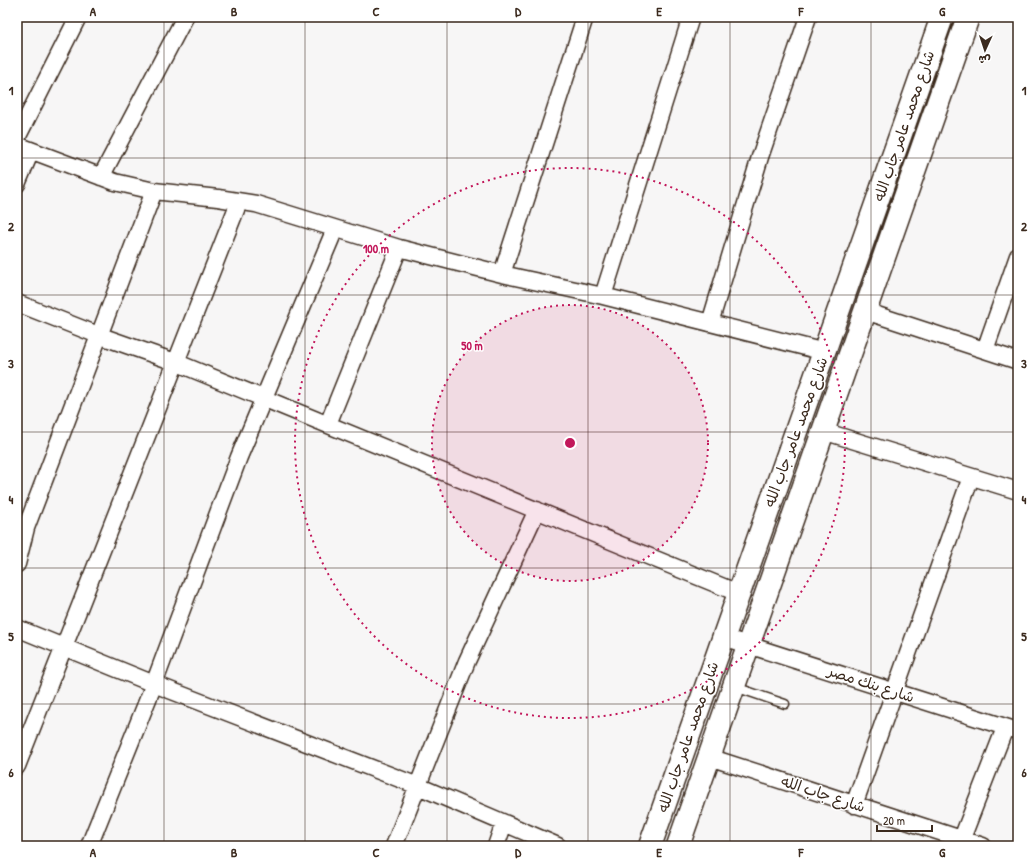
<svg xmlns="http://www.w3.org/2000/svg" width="1035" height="863" viewBox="0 0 1035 863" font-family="'Patrick Hand','Playpen Sans Arabic',sans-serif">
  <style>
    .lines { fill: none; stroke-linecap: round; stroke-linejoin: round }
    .lane-casing { stroke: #3b2a1e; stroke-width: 11 }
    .street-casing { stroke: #3b2a1e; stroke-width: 19 }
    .secondary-casing { stroke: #3b2a1e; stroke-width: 25 }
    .lane { stroke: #fff; stroke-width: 8 }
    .street { stroke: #fff; stroke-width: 16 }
    .secondary { stroke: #fff; stroke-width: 22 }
    .grid { fill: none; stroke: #3b2a1e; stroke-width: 1; stroke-opacity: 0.55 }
    .ring { fill: none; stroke: #c2185b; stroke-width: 2; stroke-dasharray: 2 4 }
    .labels { text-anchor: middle; stroke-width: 3; stroke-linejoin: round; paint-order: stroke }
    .street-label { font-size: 15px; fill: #3b2a1e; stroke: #fff }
    .centre { fill: #c2185b; stroke: #fff; stroke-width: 2 }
    .ring-label { font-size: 12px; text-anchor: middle; font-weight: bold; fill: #c2185b; stroke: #fff; stroke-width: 3; stroke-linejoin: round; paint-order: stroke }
    .neatline { fill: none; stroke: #3b2a1e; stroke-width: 1.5 }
    .grid-label { font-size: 13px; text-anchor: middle; font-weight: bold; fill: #3b2a1e }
  </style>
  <rect width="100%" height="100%" fill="#f7f6f6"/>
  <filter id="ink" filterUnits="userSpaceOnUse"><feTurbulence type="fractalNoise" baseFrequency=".025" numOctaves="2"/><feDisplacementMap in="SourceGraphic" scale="8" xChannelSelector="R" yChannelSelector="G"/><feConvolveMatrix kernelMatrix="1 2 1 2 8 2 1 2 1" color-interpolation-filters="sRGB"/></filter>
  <g filter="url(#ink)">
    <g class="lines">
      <defs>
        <path id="lane" d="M 735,687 L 785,704"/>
        <path id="street" d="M 17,138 L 78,17
          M 17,145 L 115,182 L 154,191 L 218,198 L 256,204 L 399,248 L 502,274 L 603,296 L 691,17
          M 101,177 L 185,17
          M 17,184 L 31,151
          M 502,274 L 585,17
          M 603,296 L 825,352
          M 17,303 L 98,335 L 175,362 L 738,593
          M 865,311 L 1018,361
          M 710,323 L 760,157 L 808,17
          M 985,350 L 1018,256
          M 328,424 L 399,248
          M 823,431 L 1018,491
          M 17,564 L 26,528 L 154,191
          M 17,628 L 154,684 L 418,786 L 558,846
          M 723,637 L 1018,731
          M 709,757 L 983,846
          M 17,766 L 239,202
          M 854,805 L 971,477
          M 89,846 L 154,684 L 239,457 L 335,229
          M 394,846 L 467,661 L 537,510
          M 496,846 L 504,823
          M 959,846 L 1005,728"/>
        <path id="secondary" d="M 650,846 L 942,17
          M 678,846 L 968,17"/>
      </defs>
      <!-- lane casing -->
      <use href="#lane" class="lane-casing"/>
      <!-- street casing -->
      <use href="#street" class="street-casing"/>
      <!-- secondary casing -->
      <use href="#secondary" class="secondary-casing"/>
      <!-- lane -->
      <use href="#lane" class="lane"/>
      <!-- street -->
      <use href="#street" class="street"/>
      <!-- secondary -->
      <use href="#secondary" class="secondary"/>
    </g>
  </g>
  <!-- grid -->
  <path class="grid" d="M 164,17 L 164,846M 305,17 L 305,846M 447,17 L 447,846M 588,17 L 588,846M 730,17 L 730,846M 871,17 L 871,846M 17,158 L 1018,158M 17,295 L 1018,295M 17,432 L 1018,432M 17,568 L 1018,568M 17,704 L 1018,704"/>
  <!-- distance rings -->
  <circle cx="570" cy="443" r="138" fill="#c2185b" fill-opacity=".12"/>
  <g class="ring">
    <circle cx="570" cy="443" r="138"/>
    <circle cx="570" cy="443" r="275"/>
  </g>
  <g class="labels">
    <!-- street labels -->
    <g class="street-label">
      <text transform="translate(904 126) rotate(-71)" y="5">شارع محمد عامر جاب الله</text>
      <text transform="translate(796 432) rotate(-70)" y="5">شارع محمد عامر جاب الله</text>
      <text transform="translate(871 684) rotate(18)" y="5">شارع بنك مصر</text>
      <text transform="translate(688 737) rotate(-71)" y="5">شارع محمد عامر جاب الله</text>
      <text transform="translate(823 794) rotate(18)" y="5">شارع جاب الله</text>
    </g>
  </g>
  <circle cx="570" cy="443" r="6" class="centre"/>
  <g class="ring-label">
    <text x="376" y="253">100 m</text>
    <text x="472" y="350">50 m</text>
  </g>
  <!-- margin -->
  <rect width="1035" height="863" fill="none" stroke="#fff" stroke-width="44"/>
  <!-- north arrow -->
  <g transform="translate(985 50) rotate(183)" stroke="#ffffff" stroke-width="3" paint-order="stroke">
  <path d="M0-3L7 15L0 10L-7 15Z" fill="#3b2a1e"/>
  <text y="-6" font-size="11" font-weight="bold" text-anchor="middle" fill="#3b2a1e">ش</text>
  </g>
  <!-- scale -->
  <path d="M877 825v6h55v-6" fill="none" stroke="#3b2a1e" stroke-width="2"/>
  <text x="883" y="825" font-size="12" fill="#3b2a1e" stroke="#ffffff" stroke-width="3" paint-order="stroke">20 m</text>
  <rect x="22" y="22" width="991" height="819" class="neatline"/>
  <g class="grid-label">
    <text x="93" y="16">A</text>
    <text x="234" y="16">B</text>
    <text x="376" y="16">C</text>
    <text x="518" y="16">D</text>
    <text x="659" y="16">E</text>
    <text x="801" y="16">F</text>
    <text x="942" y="16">G</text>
    <text x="11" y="95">1</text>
    <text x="1024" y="95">1</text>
    <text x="11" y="231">2</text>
    <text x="1024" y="231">2</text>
    <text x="11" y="368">3</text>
    <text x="1024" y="368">3</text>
    <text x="11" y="504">4</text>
    <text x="1024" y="504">4</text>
    <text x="11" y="641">5</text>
    <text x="1024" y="641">5</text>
    <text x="11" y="777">6</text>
    <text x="1024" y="777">6</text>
    <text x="93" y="857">A</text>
    <text x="234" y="857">B</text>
    <text x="376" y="857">C</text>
    <text x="518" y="857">D</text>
    <text x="659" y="857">E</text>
    <text x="801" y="857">F</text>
    <text x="942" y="857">G</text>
  </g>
</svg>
